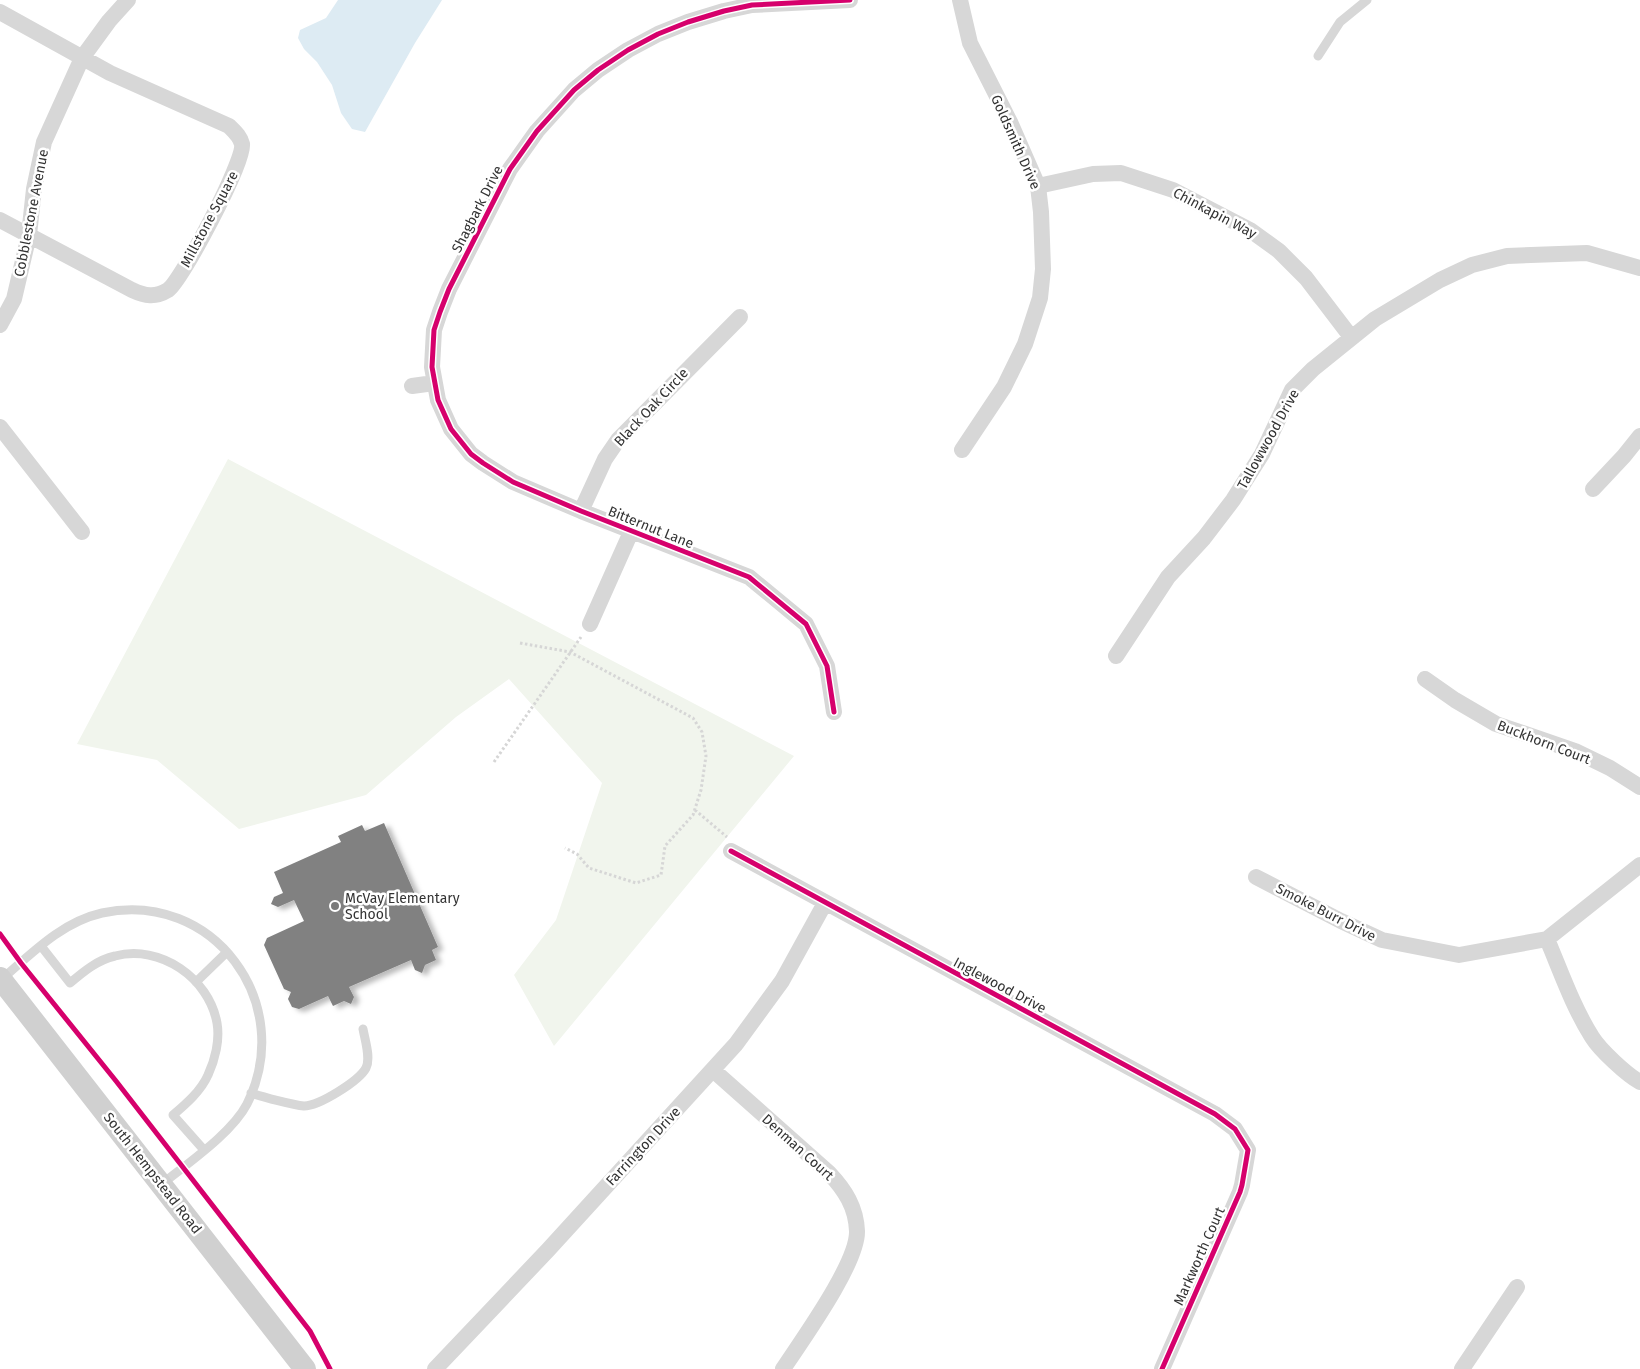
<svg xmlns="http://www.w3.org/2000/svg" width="1640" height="1369" viewBox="0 0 1640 1369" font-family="'Fira Sans',sans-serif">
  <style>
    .green { fill: #f1f5ed }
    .water { fill: #ddebf3 }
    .building { fill: #818181; filter: url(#shadow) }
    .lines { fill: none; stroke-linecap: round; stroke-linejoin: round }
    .path { stroke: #d6d6d6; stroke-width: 3; stroke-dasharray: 2.5 2.5; stroke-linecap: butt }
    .lane { stroke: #d7d7d7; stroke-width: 9 }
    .street { stroke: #d7d7d7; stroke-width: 16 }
    .secondary { stroke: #d0d0d0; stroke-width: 22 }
    .cycleway-casing { stroke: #fff; stroke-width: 8 }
    .cycleway { stroke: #d6006c; stroke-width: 5 }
    .poi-dot { fill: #7a7a7a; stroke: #fff; stroke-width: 2 }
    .labels { text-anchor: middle; stroke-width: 5; stroke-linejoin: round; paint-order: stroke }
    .street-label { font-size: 14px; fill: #333; stroke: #fff }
    .poi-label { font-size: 14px; fill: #333; stroke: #fff; text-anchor: start }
  </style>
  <defs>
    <filter id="shadow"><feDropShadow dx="5.5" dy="3" stdDeviation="2.5" flood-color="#0004"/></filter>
  </defs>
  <rect width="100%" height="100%" fill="#fff"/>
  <!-- green -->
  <path class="green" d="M 228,459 L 794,756 L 554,1046 L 514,975 L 556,920 L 602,783 L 509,679 L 456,717 L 366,795 L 239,829 L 157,760 L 77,744 Z"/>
  <!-- water -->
  <path class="water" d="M 338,0 L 442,0 L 415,43 L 365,132 L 352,129 L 341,113 L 332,85 L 317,62 L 304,49 L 298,38 L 300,30 L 326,18 Z"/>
  <!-- building -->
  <path class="building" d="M 384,823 L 438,947 L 432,950 L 436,960 L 425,965 L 422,973 L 415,970 L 411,960 L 349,987 L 354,997 L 351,1004 L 344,1001 L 333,1006 L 328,996 L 299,1009 L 292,1007 L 288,999 L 291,992 L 284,989 L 264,945 L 267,938 L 304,921 L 294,900 L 278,907 L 271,904 L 274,897 L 283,893 L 274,872 L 341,842 L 338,836 L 362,825 L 365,831 Z"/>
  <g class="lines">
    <!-- path -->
    <path class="path" d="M 520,643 L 570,652 L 693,718 L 702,732 L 706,756 L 701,790 L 693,815 L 665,846 L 661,875 L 636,883 L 589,868 L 577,854 L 565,848
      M 494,762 L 581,637
      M 695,810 L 727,837"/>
    <!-- lane -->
    <path class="lane" d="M 1318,56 L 1340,22 L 1367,0
      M 41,946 L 70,983 C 83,972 97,960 115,956 C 160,944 209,978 217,1023 C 220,1040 215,1060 208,1075 C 201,1091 186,1104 173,1115 L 204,1150
      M 2,979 C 32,953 62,922 102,913 C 213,889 297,1003 247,1104 C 232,1133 188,1163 162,1184
      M 196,982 L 227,952
      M 251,1093 C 263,1097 293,1105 304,1106 C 319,1106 359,1081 366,1068 C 371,1058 365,1040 363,1029"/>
    <!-- street -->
    <path class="street" d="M 960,0 L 970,43 L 1010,122 L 1038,186 L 1041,212 L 1043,269 L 1040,298 L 1025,344 L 1004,387 L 962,450
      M 0,12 L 110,73 L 229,126 C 235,132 240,136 242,144 C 245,161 182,280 168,290 C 155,298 145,296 132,290 L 0,220
      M 1038,186 L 1093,174 L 1121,173 L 1173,190 L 1250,230 L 1279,251 L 1306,278 L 1351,337
      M 0,325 L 14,299 L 29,235 L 34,189 L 44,142 L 82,58 L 109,21 L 128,0
      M 412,386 L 434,383
      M 0,427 L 82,532
      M 1593,489 L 1624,456 L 1640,436
      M 581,511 L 605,459 L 618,440 L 740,317
      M 590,624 L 631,532
      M 1116,656 L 1168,577 L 1204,538 L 1233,500 L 1262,454 L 1292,390 L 1313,369 L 1375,319 L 1440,280 L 1472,265 L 1507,256 L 1587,253 L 1640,268
      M 1425,679 L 1455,700 L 1496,724 L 1575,751 L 1610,768 L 1640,787
      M 834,712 L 827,666 L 806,624 L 749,577 L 581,511 L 513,482 L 483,463 L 471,454 L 451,429 L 438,400 L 432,367 L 434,330 L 440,312 L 449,289 L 510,169 L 537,131 L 574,90 L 598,70 L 628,50 L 658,34 L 688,22 L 724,11 L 752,5 L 850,0
      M 731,851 L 1215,1114 L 1235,1129 L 1248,1150 L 1242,1185 L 1240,1192 L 1162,1369
      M 1256,877 L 1341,921 L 1382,940 L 1459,955 L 1547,939 L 1640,865
      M 1547,939 C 1561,972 1573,1007 1592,1037 C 1600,1050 1627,1075 1640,1082
      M 713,1070 L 829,1173 C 845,1190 856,1207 857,1231 C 858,1263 802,1340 783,1369
      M 435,1369 L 548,1250 L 736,1044 L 782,981 L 825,903
      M 1462,1369 L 1517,1287"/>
    <!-- secondary -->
    <path class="secondary" d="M 0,978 L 305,1369"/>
    <defs>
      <path id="cycleway" d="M 834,712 L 827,666 L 806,624 L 749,577 L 581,511 L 513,482 L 483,463 L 471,454 L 451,429 L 438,400 L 432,367 L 434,330 L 440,312 L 449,289 L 510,169 L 537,131 L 574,90 L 598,70 L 628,50 L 658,34 L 688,22 L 724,11 L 752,5 L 850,0
        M 731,851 L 1215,1114 L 1235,1129 L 1248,1150 L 1242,1185 L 1240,1192 L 1162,1369
        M 0,934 L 21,963 L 116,1081 L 310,1331 L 330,1369"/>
    </defs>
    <!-- cycleway casing -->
    <use href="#cycleway" class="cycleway-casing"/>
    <!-- cycleway -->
    <use href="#cycleway" class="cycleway"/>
  </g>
  <!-- markers -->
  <circle class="poi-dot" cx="335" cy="906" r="5"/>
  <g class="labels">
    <!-- street labels -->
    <g class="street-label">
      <text transform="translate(1016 142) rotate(66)" y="5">Goldsmith Drive</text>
      <text transform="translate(477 209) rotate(-63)" y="5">Shagbark Drive</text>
      <text transform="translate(31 213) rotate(-79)" y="5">Cobblestone Avenue</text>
      <text transform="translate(1215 213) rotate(28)" y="5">Chinkapin Way</text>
      <text transform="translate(209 219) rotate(-62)" y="5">Millstone Square</text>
      <text transform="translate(651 407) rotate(-47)" y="5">Black Oak Circle</text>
      <text transform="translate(1268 439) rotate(-61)" y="5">Tallowwood Drive</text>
      <text transform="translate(651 527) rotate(22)" y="5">Bitternut Lane</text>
      <text transform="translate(1544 742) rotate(21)" y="5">Buckhorn Court</text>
      <text transform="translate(1326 912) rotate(27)" y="5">Smoke Burr Drive</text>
      <text transform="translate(1000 985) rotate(28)" y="5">Inglewood Drive</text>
      <text transform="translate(643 1146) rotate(-47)" y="5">Farrington Drive</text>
      <text transform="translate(798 1147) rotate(42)" y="5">Denman Court</text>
      <text transform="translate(153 1173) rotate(52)" y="5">South Hempstead Road</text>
      <text transform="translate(1199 1256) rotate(-66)" y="5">Markworth Court</text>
    </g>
    <!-- poi labels -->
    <g class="poi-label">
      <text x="345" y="903">McVay Elementary<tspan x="345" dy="16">School</tspan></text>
    </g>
  </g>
</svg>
